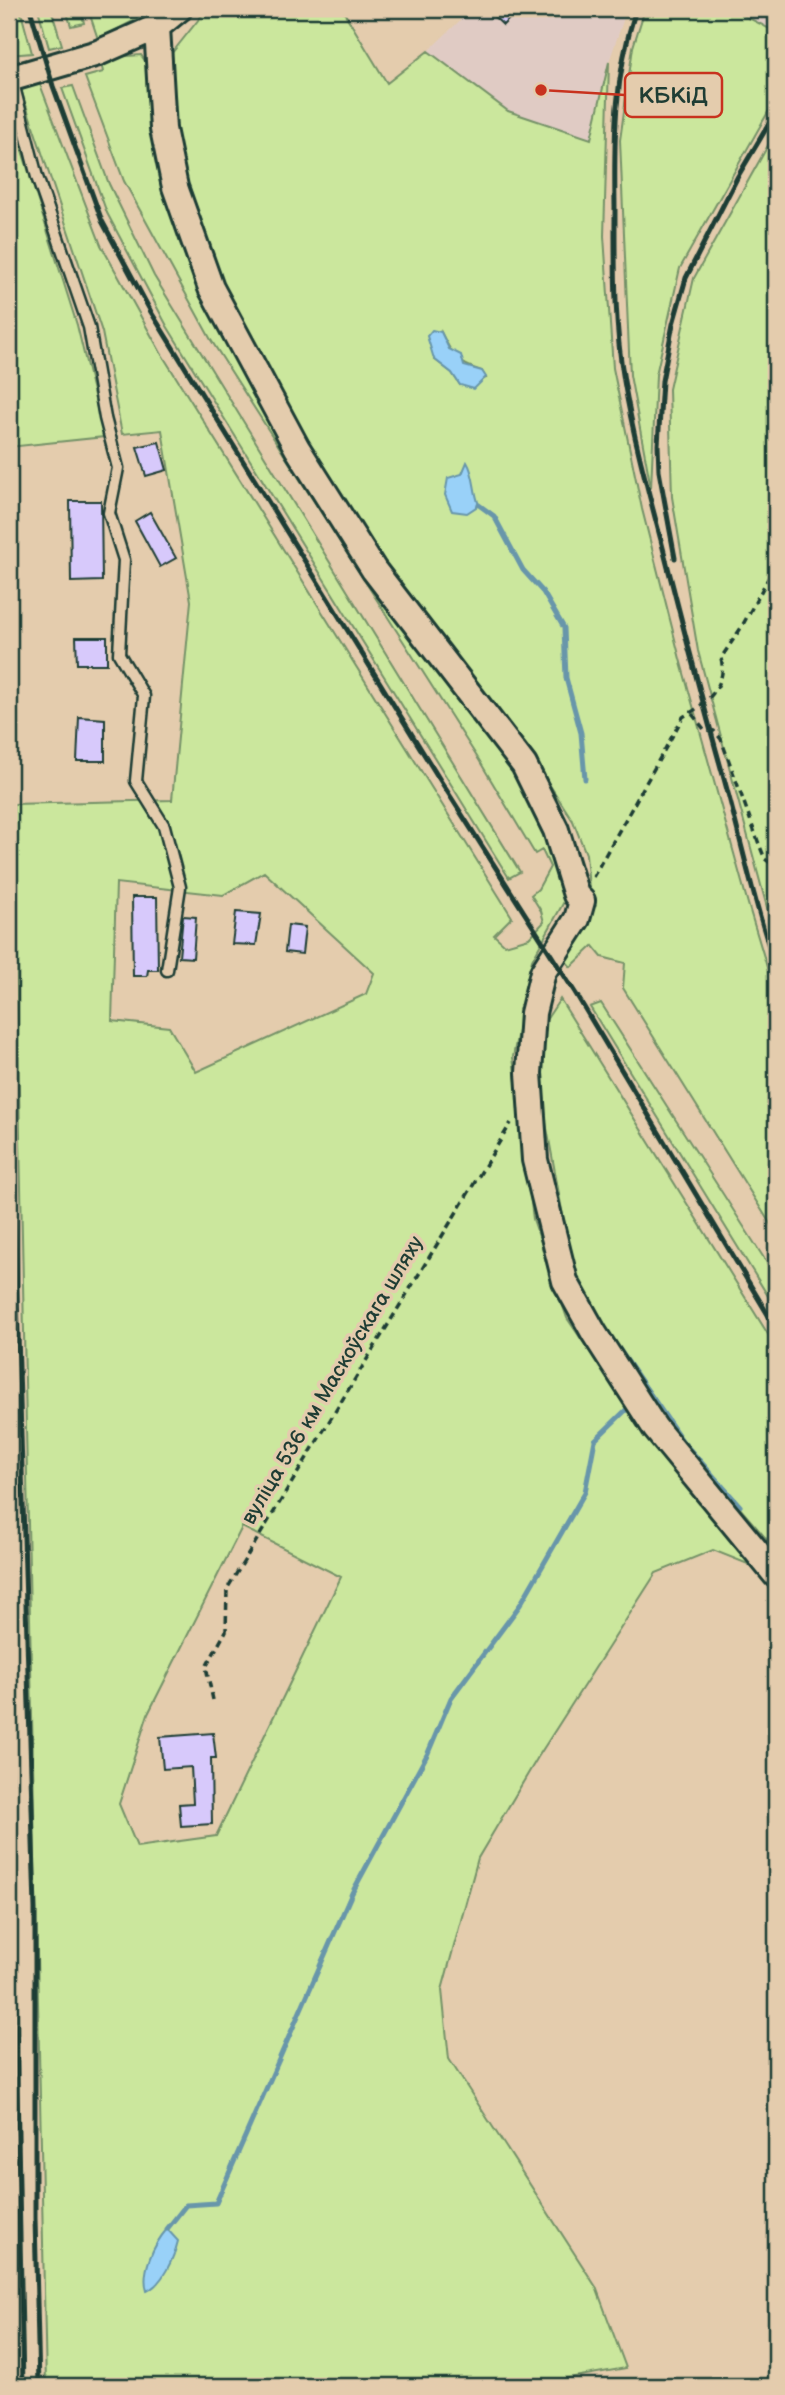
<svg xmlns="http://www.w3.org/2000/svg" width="785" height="2395" viewBox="0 0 785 2395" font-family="'Balsamiq Sans',sans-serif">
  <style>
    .built { fill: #e0cbc4 }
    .green { fill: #cbe79d; stroke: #759268; stroke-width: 2; fill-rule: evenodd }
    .water { fill: #99d1f8; stroke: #6896aa; stroke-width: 2 }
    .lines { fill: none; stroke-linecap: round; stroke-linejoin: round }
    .stream { stroke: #6896aa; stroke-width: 5 }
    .building { fill: #d7c9fb; stroke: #1f3d34; stroke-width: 2 }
    .service-casing { stroke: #1f3d34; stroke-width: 15 }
    .tertiary-casing { stroke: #1f3d34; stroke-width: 30 }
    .path { stroke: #1f3d34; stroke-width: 3.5; stroke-dasharray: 7 5; stroke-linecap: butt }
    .service { stroke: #e4ccad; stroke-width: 10 }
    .tertiary { stroke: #e4ccad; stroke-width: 24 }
    .rail { stroke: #1f3d34; stroke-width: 5 }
    .labels { text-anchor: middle; stroke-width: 7; stroke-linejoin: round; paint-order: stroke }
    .street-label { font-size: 21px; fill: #1f3d34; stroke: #e4ccad }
    .leader { fill: none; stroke: #c8321e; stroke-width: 2.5 }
    .callout-dot { fill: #c8321e; stroke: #e4ccad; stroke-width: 2.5 }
    .callout { fill: #e4ccad; stroke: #c8321e; stroke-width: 2.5 }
    .callout-label { font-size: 23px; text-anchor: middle; font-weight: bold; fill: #1f3d34 }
  </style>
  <rect width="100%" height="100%" fill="#e4ccad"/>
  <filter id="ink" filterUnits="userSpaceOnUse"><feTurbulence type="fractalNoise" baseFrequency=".0143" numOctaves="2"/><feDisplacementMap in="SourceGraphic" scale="14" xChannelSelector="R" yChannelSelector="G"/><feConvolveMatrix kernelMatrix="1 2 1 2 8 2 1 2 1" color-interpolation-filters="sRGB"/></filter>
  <g filter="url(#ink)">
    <!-- built -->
    <path class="built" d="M 472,9 L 627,9 L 609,62 L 591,140 L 508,111 L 428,51 Z
      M 731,9 L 776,9 L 776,32 Z"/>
    <!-- green -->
    <path class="green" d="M 9,9 L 20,9 L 32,53 L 9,55 Z
      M 38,9 L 51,9 L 62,45 L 49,48 Z
      M 66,9 L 157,9 L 98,39 L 89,12 L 82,14 L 84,23 L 71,26 Z
      M 207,9 L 342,9 L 387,83 L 428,51 L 508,111 L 591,139 L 609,62 L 604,236 L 613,368 L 642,509 L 680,659 L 748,904 L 776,997 L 776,1233 L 623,988 L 625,963 L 602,957 L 593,946 L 571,967 L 562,957 L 590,900 L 586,854 L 573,821 L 512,727 L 372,556 L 310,455 L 213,273 L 177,160 L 172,53 ZM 441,332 C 452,355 457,364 482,371 L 486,378 L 460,385 L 452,373 L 434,359 Z
      M 645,9 L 731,9 L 776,32 L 776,98 L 680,268 L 656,375 L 651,488 L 630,375 L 620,140 L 633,47 Z
      M 141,55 L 151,70 L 153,144 L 191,266 L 267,420 L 371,584 L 504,753 L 551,835 L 566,898 L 532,960 L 513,1057 L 533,1219 L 567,1318 L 649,1439 L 763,1570 L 713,1550 L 656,1573 L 538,1757 L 478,1858 L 442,1990 L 449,2059 L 596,2287 L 626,2368 L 523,2386 L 46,2386 L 13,804 L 172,800 L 191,601 L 162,430 L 122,434 L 102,332 L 21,90 L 38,79 L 101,245 L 161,353 L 512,917 L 494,935 L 505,945 L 529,938 L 544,922 L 541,911 L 531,895 L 538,889 L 550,867 L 542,850 L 535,854 L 479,760 L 211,340 L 124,181 L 85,77 L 103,72 L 100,58 ZM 264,872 L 374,973 L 366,994 L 196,1072 L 169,1027 L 112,1021 L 116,883 L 223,895 ZM 242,1527 L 341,1577 L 216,1836 L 137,1847 L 119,1804 L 148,1714 Z
      M 73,86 L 109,184 L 154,276 L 520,872 L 509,878 L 167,326 L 107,213 L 62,88 Z
      M 9,109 L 77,325 L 104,437 L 9,447 Z
      M 776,131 L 776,941 L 698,651 L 672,497 L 669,389 L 694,278 Z
      M 560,999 L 776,1347 L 776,1550 L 683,1442 L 649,1390 L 610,1338 L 573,1271 L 540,1090 L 546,1020 Z
      M 601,1003 L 776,1277 L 776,1309 L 590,1007 Z"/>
    <!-- water -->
    <path class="water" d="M 432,330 L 441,332 L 449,349 L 461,355 L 464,366 L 482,371 L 486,377 L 474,389 L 460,385 L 452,373 L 434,359 L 427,336 Z
      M 467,462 C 475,475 473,490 479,505 L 467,513 L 452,511 L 445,495 L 448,478 L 462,474 Z
      M 167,2229 L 178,2241 C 174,2257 163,2284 147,2291 C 141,2271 154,2244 167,2229 Z"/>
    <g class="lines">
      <!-- stream -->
      <path class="stream" d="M 479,505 L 494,516 L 523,570 L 543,592 L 564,628 L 566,678 L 581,733 L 585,779
        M 619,1349 L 683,1442 L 740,1506
        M 167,2229 L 186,2205 L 216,2203 L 352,1893 L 428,1753 L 451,1698 L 520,1605 L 585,1492 L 595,1440 L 629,1407"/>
    </g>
    <!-- building -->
    <path class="building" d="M 486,9 L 519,9 L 503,25 Z
      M 159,442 L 167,470 L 146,476 L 137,447 Z
      M 70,501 L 101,501 L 102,581 L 71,582 Z
      M 150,512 L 176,558 L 160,567 L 135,521 Z
      M 76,637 L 107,637 L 107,664 L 77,664 Z
      M 79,717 L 105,719 L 105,761 L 77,761 Z
      M 132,897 L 157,897 L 158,970 L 148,970 L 147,976 L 133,976 Z
      M 236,912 L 261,914 L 256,945 L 232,944 Z
      M 183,916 L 196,917 L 193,958 L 179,957 Z
      M 288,925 L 305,927 L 302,954 L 285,952 Z
      M 213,1733 L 216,1758 L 211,1758 L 212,1824 L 181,1826 L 179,1804 L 193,1803 L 191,1767 L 163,1769 L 160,1737 Z"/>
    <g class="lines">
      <defs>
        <path id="service" d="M 12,79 L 37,177 L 89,327 L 105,418 L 118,468 L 109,513 L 124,560 L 119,654 L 144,696 L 136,781 L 164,826 L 180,887 L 167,970"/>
        <path id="tertiary" d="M 157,27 L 163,129 L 175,187 L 211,288 L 297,448 L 374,570 L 524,765 L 556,830 L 576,895 L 582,901 L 577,919 L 543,972 L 533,1013 L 529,1073 L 535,1160 L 565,1281 L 594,1333 L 655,1428 L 776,1575
          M 9,79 L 98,53 L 157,27 L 179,9"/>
      </defs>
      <!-- service casing -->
      <use href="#service" class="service-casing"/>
      <!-- tertiary casing -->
      <use href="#tertiary" class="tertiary-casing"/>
      <!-- path -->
      <path class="path" d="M 692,714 L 704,729 L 714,731 L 721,739 L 759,844 L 765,859 L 776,867
        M 593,877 L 683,717 C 705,705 728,686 721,658 L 741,628 L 776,564
        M 213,1700 L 206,1667 L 226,1631 L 227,1589 L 511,1123"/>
      <!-- service -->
      <use href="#service" class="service"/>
      <!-- tertiary -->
      <use href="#tertiary" class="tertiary"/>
      <!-- rail -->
      <path class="rail" d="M 30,9 L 53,86 L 102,221 L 151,312 L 440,780 L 576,994 L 776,1328
        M 636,9 C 614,77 614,137 615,207 C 615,265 614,324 624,381 C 633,435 647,487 661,540 C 681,619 701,697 723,775 C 741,839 754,905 776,968
        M 675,558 L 659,471 L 658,445 L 662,381 L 673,324 L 686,278 L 738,176 L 776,112
        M 9,1029 L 35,1909 L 35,2218 L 39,2386
        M 9,1685 L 23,2386"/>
    </g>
  </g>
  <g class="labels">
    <!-- street labels -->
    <g class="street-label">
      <text transform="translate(332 1380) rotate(-59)" y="7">вуліца 536 км Маскоўскага шляху</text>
    </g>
  </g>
  <!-- callouts -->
  <path class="leader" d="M541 90L625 95"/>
  <circle class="callout-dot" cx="541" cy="90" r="7"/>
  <rect class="callout" x="625" y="73" width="97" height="44" rx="7"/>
  <g class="callout-label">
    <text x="673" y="103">КБКіД</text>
  </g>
  <!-- margin -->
  <rect width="785" height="2395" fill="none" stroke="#e4ccad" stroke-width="35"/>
  <rect x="18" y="18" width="750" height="2360" fill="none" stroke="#1f3d34" stroke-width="2.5" filter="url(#ink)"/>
</svg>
